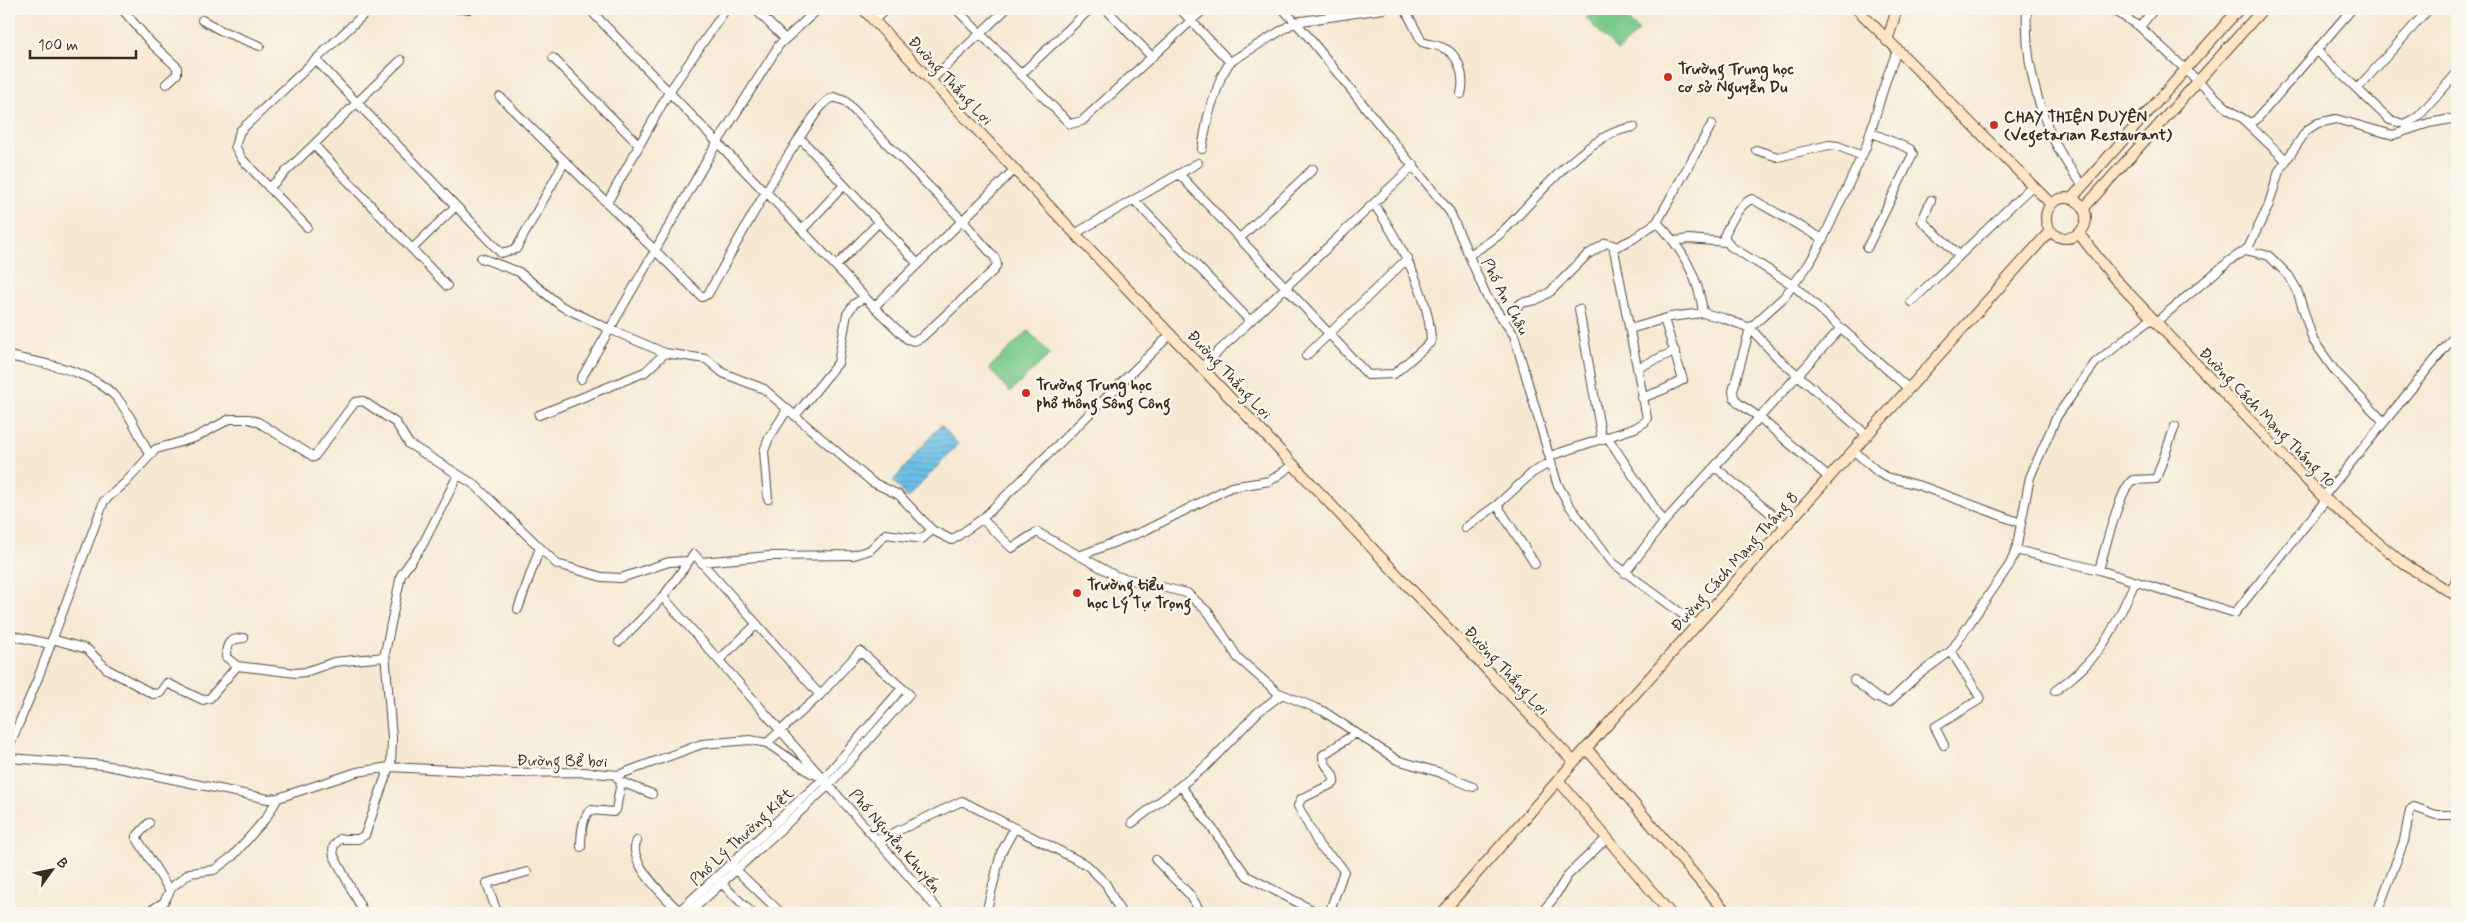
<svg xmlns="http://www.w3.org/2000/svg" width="2466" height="922" viewBox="0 0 2466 922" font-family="Mynerve,sans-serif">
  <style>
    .grass { fill: #78c98a; stroke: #5a7a54 }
    .water { fill: url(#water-rules); stroke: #537482 }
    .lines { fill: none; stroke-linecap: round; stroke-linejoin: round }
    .street-casing { stroke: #574739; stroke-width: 10 }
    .secondary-casing { stroke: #574739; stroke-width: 12 }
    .street { stroke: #fff; stroke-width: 8 }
    .secondary { stroke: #fde5c5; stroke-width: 10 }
    .poi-dot { fill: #c8321e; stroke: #fbf7ec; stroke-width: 2 }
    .labels { text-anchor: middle; stroke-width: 4.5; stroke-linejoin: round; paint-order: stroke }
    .poi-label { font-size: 16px; font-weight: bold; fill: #3b2a1e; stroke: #fbf7ec; text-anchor: start }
    .street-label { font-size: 16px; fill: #3b2a1e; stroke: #fbf7ec }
  </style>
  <defs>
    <pattern id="water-rules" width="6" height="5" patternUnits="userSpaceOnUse" patternTransform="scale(1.25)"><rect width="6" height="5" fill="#6bbfe7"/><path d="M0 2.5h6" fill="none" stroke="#599bbb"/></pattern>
  </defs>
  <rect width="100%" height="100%" fill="#fbf7ec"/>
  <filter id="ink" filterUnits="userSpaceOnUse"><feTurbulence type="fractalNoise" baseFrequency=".02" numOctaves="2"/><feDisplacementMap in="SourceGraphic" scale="10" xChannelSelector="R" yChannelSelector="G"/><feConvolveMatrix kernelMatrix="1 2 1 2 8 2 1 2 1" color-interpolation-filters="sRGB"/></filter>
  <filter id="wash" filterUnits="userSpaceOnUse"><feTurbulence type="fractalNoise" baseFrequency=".0096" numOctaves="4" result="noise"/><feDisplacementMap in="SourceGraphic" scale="20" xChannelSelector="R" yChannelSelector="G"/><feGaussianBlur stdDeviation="1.12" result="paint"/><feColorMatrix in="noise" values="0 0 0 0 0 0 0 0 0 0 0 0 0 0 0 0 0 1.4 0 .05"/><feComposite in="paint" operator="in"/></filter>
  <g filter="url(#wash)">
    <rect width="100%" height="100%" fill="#f6e9d4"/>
    <!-- grass -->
    <path class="grass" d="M 1595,9 L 1617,9 L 1639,31 L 1618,51 L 1586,18 Z
      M 1028,331 L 1050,354 L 1010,392 L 989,368 Z"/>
    <!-- water -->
    <path class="water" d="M 941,425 L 958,444 L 908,498 L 893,481 Z"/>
  </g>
  <g filter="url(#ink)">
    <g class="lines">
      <defs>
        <path id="street" d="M 122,9 L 152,44 L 177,67 L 177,74 L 166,84
          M 458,9 L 469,9
          M 628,9 L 632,9
          M 755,9 L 785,39
          M 956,9 L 1070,124 L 1082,121 L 1204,9
          M 1106,9 L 1152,57
          M 1180,9 L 1230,62
          M 1283,9 L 1306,34 L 1450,212 L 1487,297 L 1514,335 L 1557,483 L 1569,505 L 1613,563 L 1697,625
          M 1405,9 L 1422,42 C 1428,44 1435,45 1441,47 C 1460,53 1465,78 1461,94
          M 2027,9 C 2024,69 2043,138 2083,185
          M 2112,9 L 2140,27 L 2228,109 L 2250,123 L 2256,120 L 2352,9
          M 202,20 L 222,31 L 260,46
          M 874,20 L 886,9
          M 2140,27 L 2154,9
          M 2316,50 L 2390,120 L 2405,124 L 2418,117 L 2457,73
          M 553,58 L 639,145
          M 316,60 L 501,253 L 516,249 L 565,161
          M 1020,75 L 1090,9
          M 931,80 L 1006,9
          M 2357,89 L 2429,9
          M 500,97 L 702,297 L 708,294 C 739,239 769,183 804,131 C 813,119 820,103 834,97 L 845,101 L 963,221 L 995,258 L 997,264 L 994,270 L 921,338 L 914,341 L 907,339 L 874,307 L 770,196 L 765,192 C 708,133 651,73 594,14
          M 2246,122 L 2286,160
          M 800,138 L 918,264
          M 314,145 L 447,286
          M 1202,149 L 1208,116 L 1221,77 L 1230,62 L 1295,22 L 1383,9
          M 1756,150 L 1778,157 L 1829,145 L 1838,146 L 1862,156
          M 1179,174 L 1368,375 L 1394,374 L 1431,342 C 1430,295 1399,241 1374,204
          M 269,188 L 401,60
          M 1134,200 L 1250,321
          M 1931,200 L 1922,221 L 1959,255
          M 607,203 L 669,92 L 726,9
          M 1657,222 C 1682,248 1699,278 1703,313
          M 307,227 L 242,159 L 235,146 L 240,131 L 362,16
          M 802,230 L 844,185
          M 1076,233 L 1198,163
          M 1240,238 L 1313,169
          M 1823,239 L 1752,199 C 1740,203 1729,225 1724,236 L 1730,246 L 1793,285 L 1909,389
          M 1675,241 L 1689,239 L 1726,242
          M 1614,248 L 1633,239 L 1657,222 L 1712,124
          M 1867,248 L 1913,154 L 1910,149 L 1872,133
          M 412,249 L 456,206
          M 2246,250 L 2269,256 L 2289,276 L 2297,290 L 2313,340 L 2335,371 L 2384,422
          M 1469,255 C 1480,248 1491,242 1501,233 C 1536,200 1585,133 1634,127
          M 481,258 L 519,272 L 561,306 L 607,328 L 665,353 L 706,359 L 723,373 L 764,389 L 872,482 L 899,495 L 932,530 L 952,540 L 982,519 L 1171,334
          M 836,266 L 879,222
          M 1911,302 L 2032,186
          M 874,307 L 1015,169
          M 1579,309 L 1602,440
          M 1504,320 L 1521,303 L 1536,300 L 1550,292 L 1587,255 L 1606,243 L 1613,245 L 1647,418 L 1645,422 L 1635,428 L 1550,456
          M 2156,322 L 2228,262 L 2248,248 L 2268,207 L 2279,171 L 2307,130 L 2318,123 L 2336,119 L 2393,135 L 2429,123 L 2457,118
          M 1630,329 L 1670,317 L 1703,313 L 1723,318 L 1750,328 L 1778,358 L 1867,435
          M 9,356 C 45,364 89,369 116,397 C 130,413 139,435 149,454
          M 1306,356 L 1408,258
          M 1202,367 L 1414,165
          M 1637,368 L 1675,351
          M 581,379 L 711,153 L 779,45 L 818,9
          M 1642,398 L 1665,389 L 1683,380 L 1664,319
          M 539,415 L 645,372 L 665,353
          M 795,416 L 838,363 L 847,314 L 854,304 L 865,297
          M 1608,438 L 1664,522
          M 1853,450 L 1879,473 L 1887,477 L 1921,486 L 2021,523
          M 1715,467 L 1786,526
          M 1828,477 L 1759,417 L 1738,403 L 1734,397 L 1733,391 L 1750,328 L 1784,297 L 1809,264 L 1823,239 L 1866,147 L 1887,77 L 1897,51
          M 2323,497 L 2457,333
          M 768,499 L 764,451 L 769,438 L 787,410
          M 1497,505 L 1535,564
          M 982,519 L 1012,548 L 1037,532 L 1116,576 L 1187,593 L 1209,613 L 1238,658 L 1277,692 L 1323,711 L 1397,760 L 1438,772 L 1473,787
          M 1465,528 L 1497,505 L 1532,473 L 1551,462
          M 2016,550 L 2099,570 L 2235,613 L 2326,500
          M 1079,556 L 1144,531 L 1231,487 L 1270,481 L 1294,464
          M 701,562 L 769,556 L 854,555 L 870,550 L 886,534 L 922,539 L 932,530
          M 2099,570 C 2104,553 2120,487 2133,480 L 2156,479 L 2175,426
          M 1625,573 L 1664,522 L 1840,329
          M 2451,592 L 2457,577
          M 663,597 L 941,913
          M 518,609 L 539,550
          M 9,635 L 50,644
          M 52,639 L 87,649 L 107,669 L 153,694 L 160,693 L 167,683 L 203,700 L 210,698 L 237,666 L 226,657 C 226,642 230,639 244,638
          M 619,642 L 663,597 L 694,554 L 820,695
          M 719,660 L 757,624
          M 237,666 L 296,673 L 305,672 L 334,662 L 385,657
          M 1854,680 L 1877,698 L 1889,702 L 1918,675 L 1951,651 L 2010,564 L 2016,550 L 2030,477 L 2057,416 L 2095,363 L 2152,318
          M 2055,691 C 2103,656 2111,634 2135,582
          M 767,743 L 811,773 L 822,777
          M 1944,745 L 1935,727 L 1979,700 L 1980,697 L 1951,651
          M 9,747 L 38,678 L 104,501 L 125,483 L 156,449 L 194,438 L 230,419 L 249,419 L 258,422 L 314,457 L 355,402 L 363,401 L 396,423 L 409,444 L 475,485 L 557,564 L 602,577 L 621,578 L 669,562 L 688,561
          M 9,758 L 104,765 L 268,799 L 278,798 L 357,772 L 389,767 L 511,773 L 583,772 L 618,775 L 702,744 L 750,740 L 767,743 L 820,695 L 860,651 L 909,694 L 829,785 L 689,913
          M 391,767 L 392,738 L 385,653 L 401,575 L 422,546 L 458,475
          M 618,779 L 621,782 L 652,794
          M 1181,786 L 1247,876 L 1318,913
          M 149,823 L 136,837 L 170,891
          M 1132,823 L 1206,766 L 1258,712 L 1281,695
          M 878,840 L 962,801 L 1087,865 L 1106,884 L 1121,913
          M 637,841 C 625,860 666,898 679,911
          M 581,847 C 581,837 582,816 591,810 L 613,812 L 616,810 L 621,782
          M 1156,860 L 1191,896 L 1201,913
          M 734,868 L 781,913
          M 719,881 L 752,913
          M 147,913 L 164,902 L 172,887 L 190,873 L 214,870 L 233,856 L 266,818 L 278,798
          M 364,913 L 334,856 C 332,848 333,845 340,839 L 358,839 L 365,835 L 389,767
          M 497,913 L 487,883 L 527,872
          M 677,913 L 824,778 L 902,688
          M 986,913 L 1001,853 L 1014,829
          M 1329,913 L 1344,871 L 1338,863 L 1320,847 L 1298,806 L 1301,799 L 1334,783 C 1336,772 1322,766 1323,755 L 1356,733
          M 1541,913 L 1553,899 L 1568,875 L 1606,839
          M 2377,913 L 2404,841 L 2410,810 L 2414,807 L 2436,815 L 2457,815"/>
        <path id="secondary" d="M 863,9 L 1574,762
          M 1857,9 L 2051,204
          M 1887,41 L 1897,9
          M2046 218a20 20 0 1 1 40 0a20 20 0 1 1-40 0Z
          M 2072,198 L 2239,9
          M 2084,208 L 2263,9
          M 2079,234 L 2114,278 L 2323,497 L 2404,564 L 2457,596
          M 1586,748 L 1727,913
          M 1558,780 L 1670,913
          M 1442,913 L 1574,762 L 2050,231"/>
      </defs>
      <!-- street casing -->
      <use href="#street" class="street-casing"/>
      <!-- secondary casing -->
      <use href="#secondary" class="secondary-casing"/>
      <!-- street -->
      <use href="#street" class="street"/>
      <!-- secondary -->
      <use href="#secondary" class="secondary"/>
    </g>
  </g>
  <!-- markers -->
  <g class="poi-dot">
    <circle cx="1668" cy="77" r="5"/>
    <circle cx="1994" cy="125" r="5"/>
    <circle cx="1026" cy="393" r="5"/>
    <circle cx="1077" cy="593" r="5"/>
  </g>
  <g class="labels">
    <!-- poi labels -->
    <g class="poi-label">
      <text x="1678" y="74">Trường Trung học<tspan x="1678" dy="18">cơ sở Nguyễn Du</tspan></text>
      <text x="2004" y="122">CHAY THIỆN DUYÊN<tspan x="2004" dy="18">(Vegetarian Restaurant)</tspan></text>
      <text x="1036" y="390">Trường Trung học<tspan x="1036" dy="18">phổ thông Sông Công</tspan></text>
      <text x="1087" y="590">Trường tiểu<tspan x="1087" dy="18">học Lý Tự Trọng</tspan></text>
    </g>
    <!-- street labels -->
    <g class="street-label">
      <text transform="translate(951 80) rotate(47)" y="6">Đường Thắng Lợi</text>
      <text transform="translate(1506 296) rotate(62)" y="6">Phố An Châu</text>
      <text transform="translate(1230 374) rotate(47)" y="6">Đường Thắng Lợi</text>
      <text transform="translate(2268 417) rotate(46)" y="6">Đường Cách Mạng Tháng 10</text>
      <text transform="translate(1734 561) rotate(-48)" y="6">Đường Cách Mạng Tháng 8</text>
      <text transform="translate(1507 670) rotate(47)" y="6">Đường Thắng Lợi</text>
      <text transform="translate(562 760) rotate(1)" y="6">Đường Bể bơi</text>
      <text transform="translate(741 836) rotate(-43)" y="6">Phố Lý Thường Kiệt</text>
      <text transform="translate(896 840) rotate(49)" y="6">Phố Nguyễn Khuyến</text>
    </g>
  </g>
  <!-- margin -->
  <rect width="2466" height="922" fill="none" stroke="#fbf7ec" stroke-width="30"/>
  <!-- north arrow -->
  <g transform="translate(52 870) rotate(57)" stroke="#fbf7ec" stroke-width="4" paint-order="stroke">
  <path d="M0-4L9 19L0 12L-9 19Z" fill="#3b2a1e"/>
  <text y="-8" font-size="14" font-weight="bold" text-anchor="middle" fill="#3b2a1e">B</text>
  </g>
  <!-- scale -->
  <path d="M30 50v8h106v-8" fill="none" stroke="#3b2a1e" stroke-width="2.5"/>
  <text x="38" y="50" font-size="15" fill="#3b2a1e" stroke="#fbf7ec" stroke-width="4" paint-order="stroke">100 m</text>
</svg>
